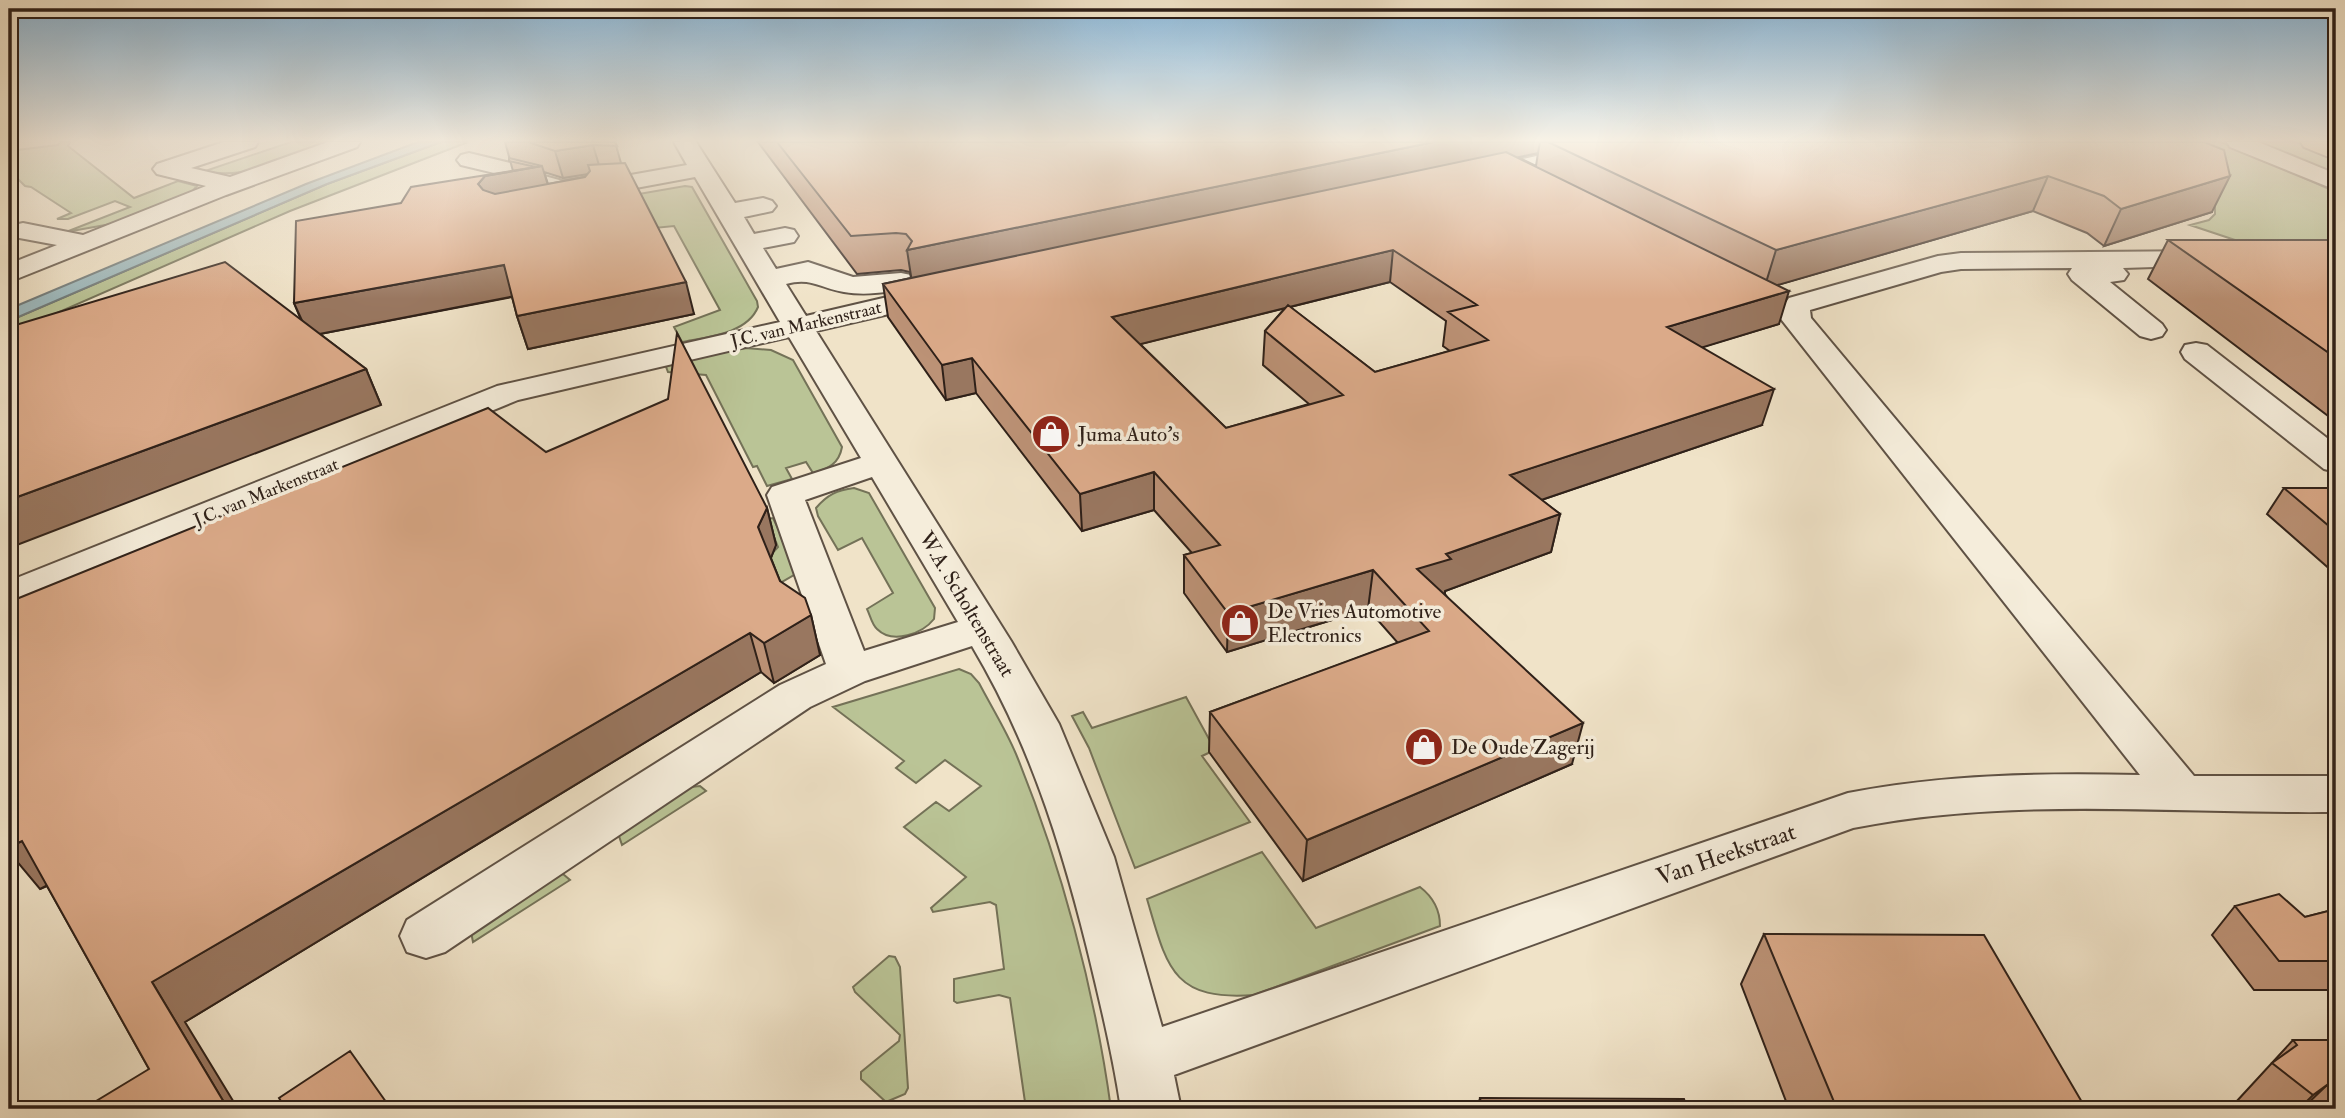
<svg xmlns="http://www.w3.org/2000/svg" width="2345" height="1118" viewBox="0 0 2345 1118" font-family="'IM FELL Double Pica',serif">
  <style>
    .green { fill: #bac496; stroke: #747258; stroke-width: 2 }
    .water { fill: #9ebbc0; stroke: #727d7d; stroke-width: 2 }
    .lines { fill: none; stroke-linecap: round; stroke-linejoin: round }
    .minor-casing { stroke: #5f5245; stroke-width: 4 }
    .major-casing { stroke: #2f2119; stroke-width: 4 }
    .minor { fill: #f5eddb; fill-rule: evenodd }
    .major { fill: #e8c284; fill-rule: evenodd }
    .wall { fill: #bc9276; stroke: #2f2119; stroke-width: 2; fill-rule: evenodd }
    .shaded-wall { fill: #997760; stroke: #2f2119; stroke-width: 2 }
    .building { fill: #dbaa89; stroke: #2f2119; stroke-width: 2; fill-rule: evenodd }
    .labels { text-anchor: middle; stroke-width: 7; stroke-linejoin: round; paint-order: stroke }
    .far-street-label { font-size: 18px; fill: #2f2119; stroke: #f5eddb }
    .poi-label { font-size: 21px; fill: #2f2119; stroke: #f5eddb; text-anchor: start }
    .street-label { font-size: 21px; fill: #2f2119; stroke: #f5eddb }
    .near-street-label { font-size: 24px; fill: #2f2119; stroke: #f5eddb }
  </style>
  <rect width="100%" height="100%" fill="#f0e3c8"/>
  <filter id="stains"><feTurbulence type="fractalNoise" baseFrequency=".00286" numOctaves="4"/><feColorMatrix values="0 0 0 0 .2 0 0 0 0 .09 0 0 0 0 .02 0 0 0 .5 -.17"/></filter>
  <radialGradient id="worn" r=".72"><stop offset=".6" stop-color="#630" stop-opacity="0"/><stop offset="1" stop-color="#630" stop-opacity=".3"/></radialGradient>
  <!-- green -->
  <path class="green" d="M 60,142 L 70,142 L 68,146 L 134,198 L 178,181 L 197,186 L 190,194 L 111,224 L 66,232 L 130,207 L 115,201 L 68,219 L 57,219 L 71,213 L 31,187 L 25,186 L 9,170 L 9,151 L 58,145 Z
    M 291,142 L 330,142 C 291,156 247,181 205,171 Z
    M 441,142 L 468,142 L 290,211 L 9,334 L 9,321 L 327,184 Z
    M 2121,142 L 2221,142 L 2336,192 L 2336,253 L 2262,249 L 2190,225 L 2209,220 L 2215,214 L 2215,207 L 2209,200 Z
    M 2257,142 L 2297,142 L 2336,159 L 2336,176 Z
    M 685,186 L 692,187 L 757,301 L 758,307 C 747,334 707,337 682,342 L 674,327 L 720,310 L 674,226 L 624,231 L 610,199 Z
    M 745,348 L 771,350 L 793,360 L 842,447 C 839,464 828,469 813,473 L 806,462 L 786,468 L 792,479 L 767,486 L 757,466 L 753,467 L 706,375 L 668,372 L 665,364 Z
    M 854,488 L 869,493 L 935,608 L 934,619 C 923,633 893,645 877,629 C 872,625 870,615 867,609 L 893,593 L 862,538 L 838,550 L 818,516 L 816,508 C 827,495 837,490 854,488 Z
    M 773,518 L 799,572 L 780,583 L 767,559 L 778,547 L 767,519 Z
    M 959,669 L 971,674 L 979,683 C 991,706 1006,730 1016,754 C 1061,864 1095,991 1111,1109 L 1026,1109 L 1010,998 L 999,995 L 957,1003 L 954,1001 L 954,979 L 1004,969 L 996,905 L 990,902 L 933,912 L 931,908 L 966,877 L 904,827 L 936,802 L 949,811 L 981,786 L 945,760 L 916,783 L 896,768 L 904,761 L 833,707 Z
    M 1186,697 L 1215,750 L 1202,756 L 1250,822 L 1135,868 L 1089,748 L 1072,716 L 1083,712 L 1092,728 Z
    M 700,786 L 706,791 L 622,845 L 619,836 L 624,827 L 691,787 Z
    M 1262,852 L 1316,928 L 1420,887 C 1433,897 1440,910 1440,926 L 1254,995 C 1172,1001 1167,967 1147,899 Z
    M 563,874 L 570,880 L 473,942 L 471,932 L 554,875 Z
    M 889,956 L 895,957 L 900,967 L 908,1088 L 905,1094 L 886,1102 L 861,1079 L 861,1072 L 899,1041 L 900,1035 L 855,992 L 853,987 Z"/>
  <!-- water -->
  <path class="water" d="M 418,142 L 441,142 L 327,184 L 9,321 L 9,309 L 306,184 Z"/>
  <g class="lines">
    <defs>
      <path id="minor" d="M 224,142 L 258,142 L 255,147 L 191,168 L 230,177 L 328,142 L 360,142 L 357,147 L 226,195 L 9,282 L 9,264 L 57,245 L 14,237 L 10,231 L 14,225 L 23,223 L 83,235 L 206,186 L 157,174 L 153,169 L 157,164 Z
        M 674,142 L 696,142 L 735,203 L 763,198 L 772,201 L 776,206 L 772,211 L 744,217 L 754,234 L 785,228 L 794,230 L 798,236 L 794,242 L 763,248 L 776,269 L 808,262 L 853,277 L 901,273 L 911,275 L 915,281 L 911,287 C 889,292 867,296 844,292 C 820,288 811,277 786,284 L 806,316 L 939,285 L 949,288 L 953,294 L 949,300 L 816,331 L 1011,641 L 1059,724 L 1114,857 L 1162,1027 L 1848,793 C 1945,774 2042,773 2140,775 L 1781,319 L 1780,311 L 1789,298 L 1938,256 L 1961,253 L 2208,251 L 2218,253 L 2222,259 L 2218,265 L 2123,268 L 2128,274 L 2124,280 L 2110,282 L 2162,324 L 2166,330 L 2162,336 L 2151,339 L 2140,336 L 2072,280 L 2068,274 L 2072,268 L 1961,269 L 1941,272 L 1810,310 L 1811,318 L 2194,776 L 2336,776 L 2336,812 C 2176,814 2012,796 1853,828 L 1174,1075 L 1181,1109 L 1121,1109 C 1113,1055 1100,1002 1087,948 C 1060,840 1029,742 972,646 L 865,681 L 810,707 L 445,952 L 426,958 L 407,952 L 400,936 L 407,920 L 780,685 L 826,664 L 767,495 L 772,487 L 861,458 L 789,337 L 518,400 L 9,609 L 9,581 L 497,386 L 780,322 L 695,177 L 625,190 L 601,189 L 563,195 L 519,184 L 511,177 L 461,165 L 457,160 L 461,155 L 469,153 L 527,167 L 537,174 L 563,181 L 601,175 L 625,176 L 687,165 ZM 872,477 L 958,622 L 864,651 L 805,500 Z
        M 1600,142 L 1642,142 L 1639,147 L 1631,149 L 1480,182 L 1472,180 L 1468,175 L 1472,170 Z
        M 2227,142 L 2258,142 L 2336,174 L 2336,190 L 2230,147 Z
        M 2196,343 L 2207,345 L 2336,445 L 2336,472 L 2324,469 L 2185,359 L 2181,352 L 2185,345 Z"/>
      <path id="major" d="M 2301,142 L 2331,142 L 2336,145 L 2336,160 L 2304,147 Z"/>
    </defs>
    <!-- minor casing -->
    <use href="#minor" class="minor-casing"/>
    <!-- major casing -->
    <use href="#major" class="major-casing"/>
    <!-- minor -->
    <use href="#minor" class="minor"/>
    <!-- major -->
    <use href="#major" class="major"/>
  </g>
  <!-- wall -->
  <path class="wall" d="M 505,142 L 615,142 L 621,163 L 694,314 L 528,349 L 517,316 L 512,297 L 320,334 L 366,369 L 381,405 L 301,320 L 294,303 L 401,203 L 513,171 ZM 544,172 L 563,178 L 587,174 L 585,177 L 548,184 Z
    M 758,142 L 2204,142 L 2212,212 L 2104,246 L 2087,233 L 2033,211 L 1777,285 L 1779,324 L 1702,347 L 1762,425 L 1541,500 L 1560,514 L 1551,552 L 1445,591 L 1445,594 L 1572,764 L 1303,881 L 1209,752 L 1210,712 L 1398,643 L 1368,609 L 1227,652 L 1184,593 L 1184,555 L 1192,553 L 1154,510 L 1082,531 L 976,393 L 946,400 L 888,317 L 883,284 L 911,278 L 910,272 L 901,270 L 857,274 ZM 1538,153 L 1536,166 L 1518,157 ZM 1390,282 L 1446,321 L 1443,346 L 1450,351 L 1375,372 L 1290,307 ZM 1285,308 L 1265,331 L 1263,365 L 1309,404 L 1226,428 L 1140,344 Z
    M 2168,240 L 2336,244 L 2336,422 L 2148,279 Z
    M 546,452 L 767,508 L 776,545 L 771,558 L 780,581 L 811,615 L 820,655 L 774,683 L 761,672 L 185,1022 L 149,1069 L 47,886 L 40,889 Z
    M 2284,488 L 2336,488 L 2336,572 L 2333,572 L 2267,514 Z
    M 2235,906 L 2305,917 L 2336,909 L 2336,990 L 2254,990 L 2212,935 Z
    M 1764,934 L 2086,1109 L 1789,1109 L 1741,984 Z
    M 2293,1040 L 2336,1040 L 2336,1109 L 2245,1109 L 2236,1102 Z
    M 1480,1098 L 1687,1109 L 1477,1109 Z"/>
  <!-- shaded-wall -->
  <path class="shaded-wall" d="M 1434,142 L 1540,142 L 1538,153 L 913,289 L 907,250 Z
    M 593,145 L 601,172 L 563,178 L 555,151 Z
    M 542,166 L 551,195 L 495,205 L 478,184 L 485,176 Z
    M 2048,176 L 2033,211 L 1764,289 L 1776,250 Z
    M 2230,176 L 2212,212 L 2104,246 L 2121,209 Z
    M 1393,250 L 1390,282 L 1113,351 L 1112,317 Z
    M 504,265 L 515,296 L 309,336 L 294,303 Z
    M 686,282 L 694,314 L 528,349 L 517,316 Z
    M 1789,291 L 1779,324 L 1658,361 L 1667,327 Z
    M 972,358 L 976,393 L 946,400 L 942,365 Z
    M 366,369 L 381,405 L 9,548 L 9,500 Z
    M 1774,389 L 1762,425 L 1503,513 L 1510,475 Z
    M 1154,472 L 1154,510 L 1082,531 L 1080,494 Z
    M 767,508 L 776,545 L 768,565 L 758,527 Z
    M 1560,514 L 1551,552 L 1445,591 L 1444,597 L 1417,569 L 1446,554 Z
    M 1373,570 L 1368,609 L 1227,652 L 1228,613 Z
    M 811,615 L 820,655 L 774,683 L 764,643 Z
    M 750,633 L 761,672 L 185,1022 L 238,1109 L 228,1109 L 152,982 Z
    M 1583,723 L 1572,764 L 1303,881 L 1307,840 Z
    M 22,841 L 56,881 L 40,889 L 9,852 L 9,847 Z
    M 2327,1085 L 2302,1109 L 2299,1109 L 2313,1095 Z"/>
  <!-- building -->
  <path class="building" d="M 528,142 L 615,142 L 617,146 L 593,145 L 555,151 Z
    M 777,142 L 1434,142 L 907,250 L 912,241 L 906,234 L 896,233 L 851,236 Z
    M 1548,142 L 2204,142 L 2224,150 L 2230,176 L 2121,209 L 2104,196 L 2048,176 L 1776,250 Z
    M 1506,152 L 1789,291 L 1667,327 L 1774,389 L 1510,475 L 1560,514 L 1446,554 L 1451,559 L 1417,569 L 1583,723 L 1307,840 L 1210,712 L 1429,631 L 1373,570 L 1228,613 L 1184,555 L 1220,545 L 1154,472 L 1080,494 L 972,358 L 942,365 L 883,284 ZM 1393,250 L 1477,305 L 1448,312 L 1488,340 L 1375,372 L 1288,305 L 1265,331 L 1343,395 L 1226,428 L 1112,317 Z
    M 509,158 L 542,166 L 485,176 L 478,184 L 483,190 L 495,194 L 585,177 L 590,171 L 588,165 L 625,163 L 686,282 L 517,316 L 504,265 L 294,303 L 296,221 L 401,203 L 411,187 L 536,167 L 509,161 Z
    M 2168,240 L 2329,240 L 2336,244 L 2336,358 Z
    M 225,262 L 366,369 L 9,500 L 9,327 Z
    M 677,333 L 767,508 L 758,527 L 780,581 L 805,598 L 811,615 L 764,643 L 750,633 L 152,982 L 228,1109 L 83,1109 L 149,1069 L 22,841 L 9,847 L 9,602 L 488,408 L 546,452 L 668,399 Z
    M 2284,488 L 2336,488 L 2336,532 Z
    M 2279,894 L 2305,917 L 2336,909 L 2336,961 L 2279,961 L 2235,906 Z
    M 1764,934 L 1984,935 L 2086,1109 L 1837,1109 Z
    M 2293,1040 L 2336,1040 L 2336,1098 L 2327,1085 L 2313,1095 L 2272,1063 L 2297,1045 Z
    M 350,1051 L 391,1109 L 286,1109 L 279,1098 Z
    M 1480,1098 L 1684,1099 L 1687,1109 L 1482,1109 Z"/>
  <!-- sky -->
  <linearGradient id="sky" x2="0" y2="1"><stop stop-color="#8ab7d8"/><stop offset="0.47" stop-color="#f8f2e6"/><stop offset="1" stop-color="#f8f2e6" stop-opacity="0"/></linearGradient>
  <rect width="2345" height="299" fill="url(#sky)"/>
  <!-- icons -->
  <defs>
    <symbol id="shop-disc" viewBox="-11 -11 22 22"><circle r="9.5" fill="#8f2418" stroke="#f5eddb"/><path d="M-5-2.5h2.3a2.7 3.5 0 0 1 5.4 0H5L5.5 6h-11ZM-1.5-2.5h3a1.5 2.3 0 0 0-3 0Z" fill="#fff"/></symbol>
  </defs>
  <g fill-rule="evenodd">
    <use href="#shop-disc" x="1029" y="412" width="44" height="44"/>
    <use href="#shop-disc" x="1218" y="601" width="44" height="44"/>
    <use href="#shop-disc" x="1402" y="725" width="44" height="44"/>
  </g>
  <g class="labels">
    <!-- far-street labels -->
    <g class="far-street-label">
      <text transform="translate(806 324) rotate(-13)" y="6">J.C. van Markenstraat</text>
      <text transform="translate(266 492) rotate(-22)" y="6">J.C. van Markenstraat</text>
    </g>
    <!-- poi labels -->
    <g class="poi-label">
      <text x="1078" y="441">Juma Auto's</text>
      <text x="1267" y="618">De Vries Automotive<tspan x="1267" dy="24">Electronics</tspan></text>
      <text x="1451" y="754">De Oude Zagerij</text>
    </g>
    <!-- street labels -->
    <g class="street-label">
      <text transform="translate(967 604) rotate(59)" y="7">W.A. Scholtenstraat</text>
    </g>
    <!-- near-street labels -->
    <g class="near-street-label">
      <text transform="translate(1726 854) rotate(-19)" y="8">Van Heekstraat</text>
    </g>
  </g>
  <!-- margin -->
  <rect width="2345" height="1118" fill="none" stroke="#f0e3c8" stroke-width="35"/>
  <rect x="10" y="10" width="2324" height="1097" fill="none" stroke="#2f2119" stroke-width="3.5"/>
  <rect x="18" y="18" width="2310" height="1083" fill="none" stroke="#2f2119" stroke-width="2"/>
  <rect width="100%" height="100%" filter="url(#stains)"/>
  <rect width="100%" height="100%" fill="url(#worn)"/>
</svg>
